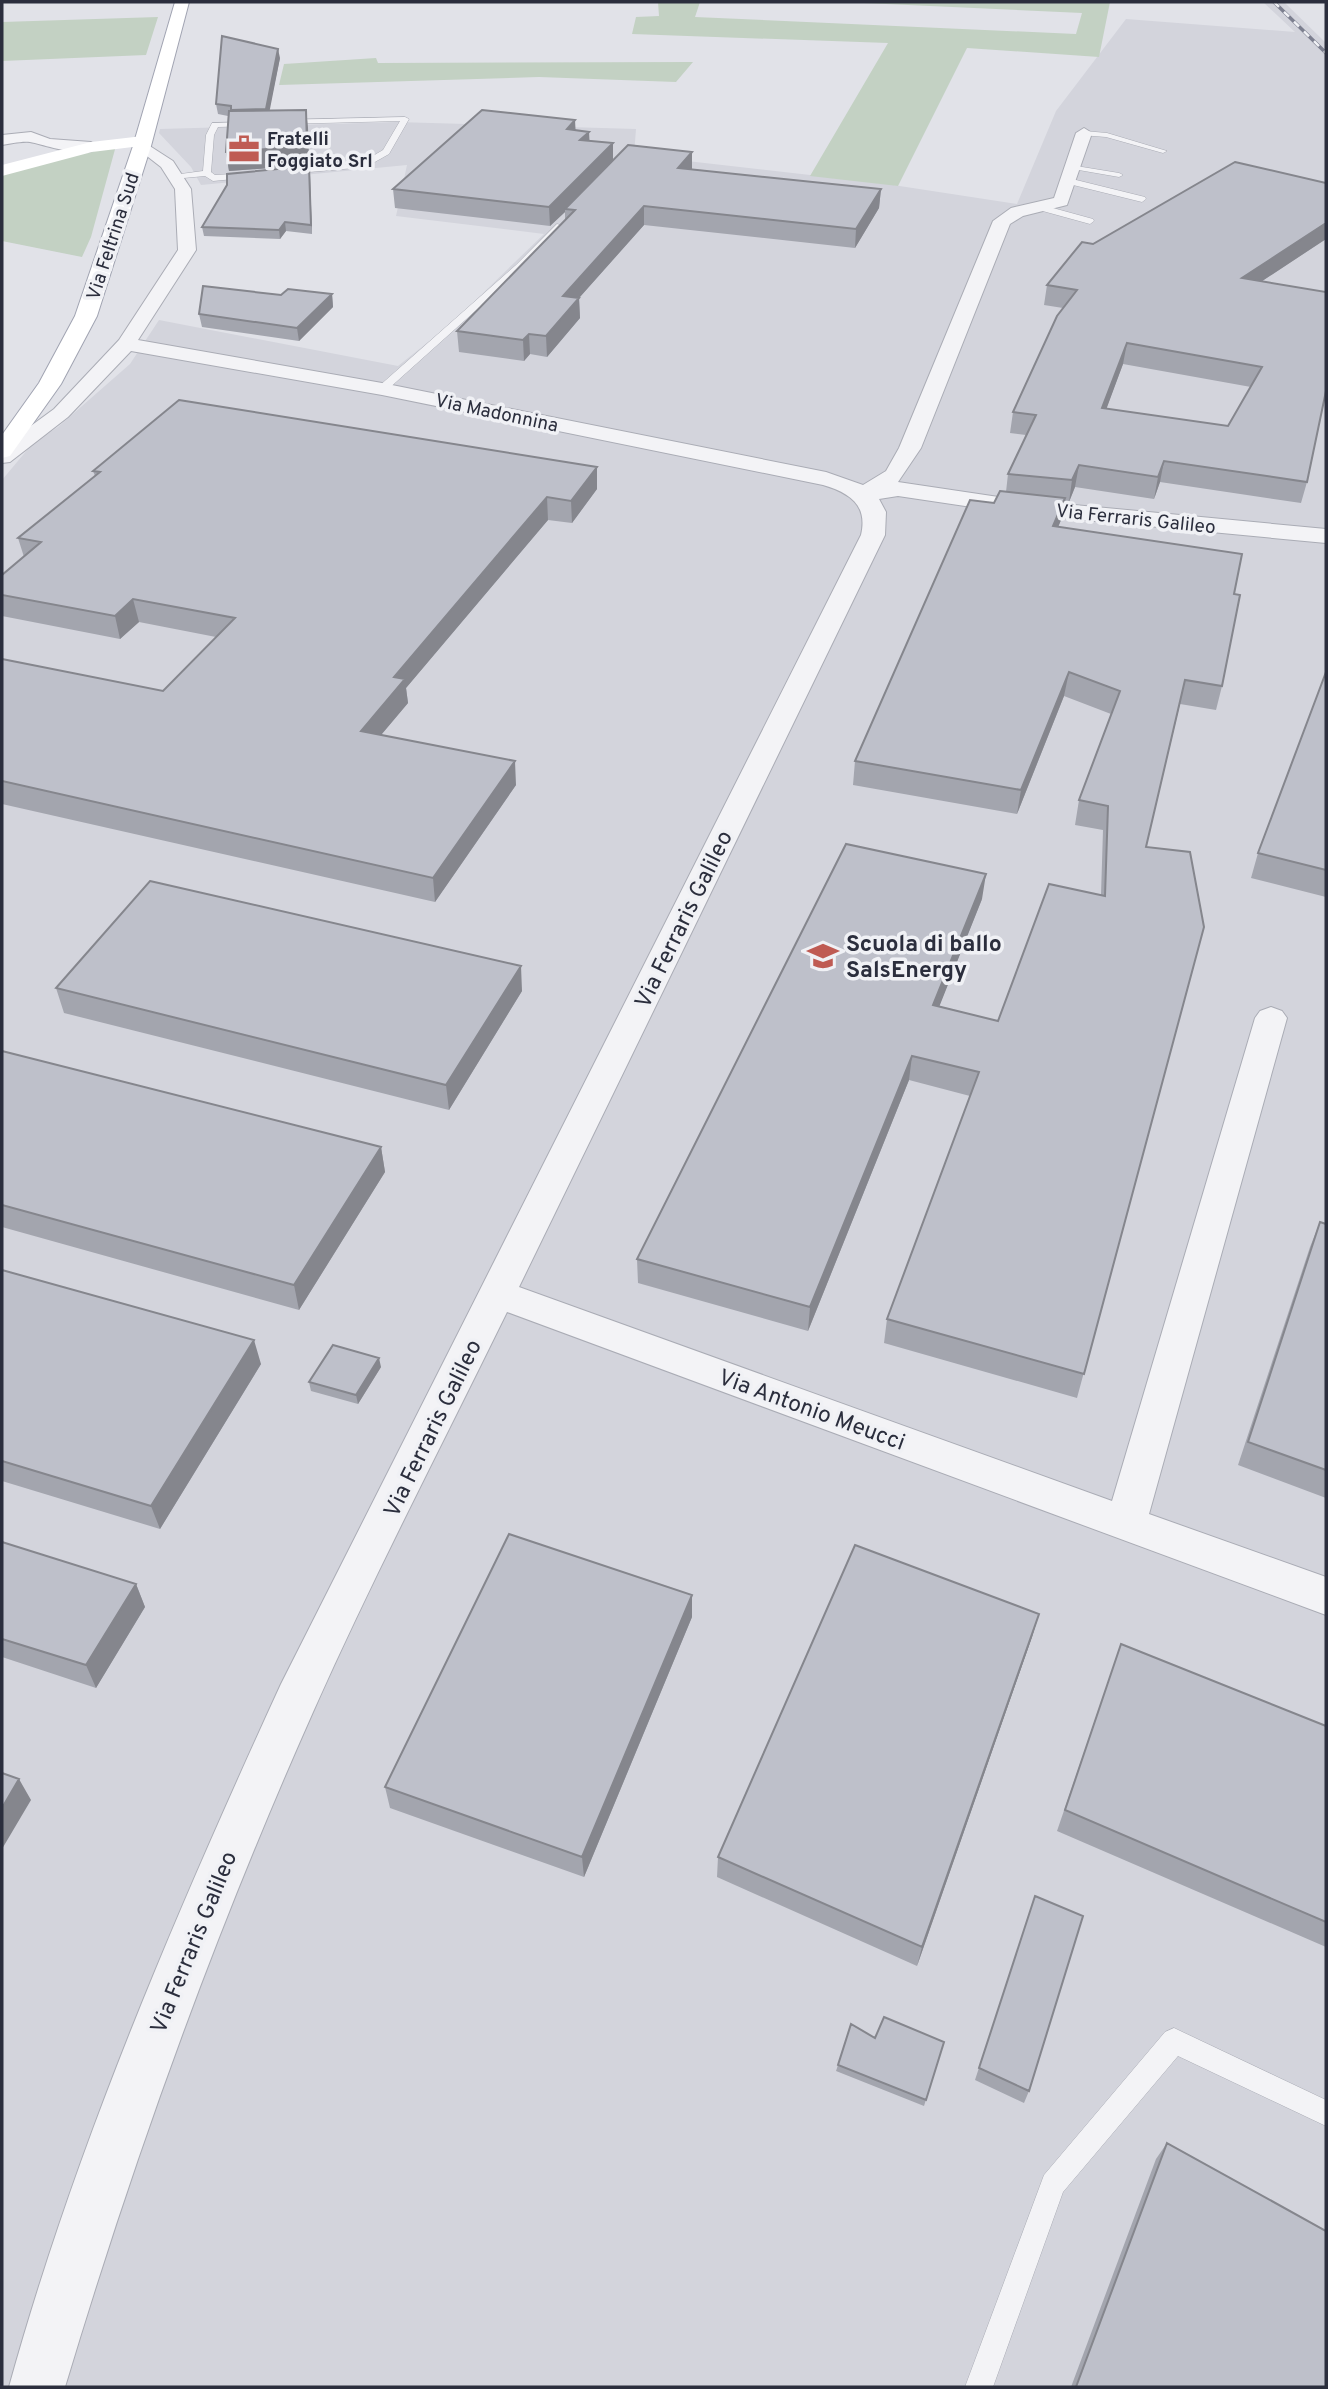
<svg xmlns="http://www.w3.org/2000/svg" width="1328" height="2389" viewBox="0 0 1328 2389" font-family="Overpass,sans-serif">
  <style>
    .built { fill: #d3d4dc }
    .green { fill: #c3d1c3 }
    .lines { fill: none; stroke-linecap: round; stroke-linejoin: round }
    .lane-casing { stroke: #aaacb5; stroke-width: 1 }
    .street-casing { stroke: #aaacb5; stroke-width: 2 }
    .primary-casing { stroke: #a1a4b2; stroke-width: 2 }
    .lane { fill: #f3f3f6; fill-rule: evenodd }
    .street { fill: #f3f3f6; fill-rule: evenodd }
    .secondary { fill: #fff; fill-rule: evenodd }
    .primary { fill: #fff; fill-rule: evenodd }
    .rail-casing { stroke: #7c7f8f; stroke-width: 3.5 }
    .rail { stroke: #f0f1f5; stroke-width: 2.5; stroke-dasharray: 7; stroke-linecap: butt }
    .wall { fill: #a3a5ae; fill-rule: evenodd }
    .shaded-wall { fill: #85868d }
    .building { fill: #bec0ca; stroke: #85868d; stroke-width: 2; fill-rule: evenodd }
    .labels { text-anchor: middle; stroke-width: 7; stroke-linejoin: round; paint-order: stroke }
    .far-poi-label { font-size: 19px; font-weight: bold; fill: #2b2e3d; stroke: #f0f1f5; text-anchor: start }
    .far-street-label { font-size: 19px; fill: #2b2e3d; stroke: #f0f1f5 }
    .street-label { font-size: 23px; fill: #2b2e3d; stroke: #f0f1f5 }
    .poi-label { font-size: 23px; font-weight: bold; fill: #2b2e3d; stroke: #f0f1f5; text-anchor: start }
  </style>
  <rect width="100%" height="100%" fill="#e1e2e8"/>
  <!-- built -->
  <path class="built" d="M 1263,2 L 1284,2 L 1326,43 L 1326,2387 L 2,2387 L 2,480 L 33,443 L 58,427 L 130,364 L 159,320 L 398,366 L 452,323 L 544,234 L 396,216 L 407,165 L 201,185 L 191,167 L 159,133 L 160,129 L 396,122 L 636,129 L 634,155 L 880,183 L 1017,204 L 1056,111 L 1126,19 L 1295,32 Z"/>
  <!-- green -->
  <path class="green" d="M 658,2 L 700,2 L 695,17 L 1076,34 L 1082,13 L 842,2 L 1110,2 L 1099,57 L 967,48 L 898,186 L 810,176 L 888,43 L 632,34 L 636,17 L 659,16 Z
    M 158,17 L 146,55 L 2,61 L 2,22 Z
    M 376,58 L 378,63 L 693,62 L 676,82 L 539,77 L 279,85 L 284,64 Z
    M 117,142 L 91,237 L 82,257 L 2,241 L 2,173 Z"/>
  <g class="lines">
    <defs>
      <path id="lane" d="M 405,117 L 409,119 L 389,154 L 366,167 L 286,174 L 282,172 L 361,163 L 383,150 L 400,121 L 285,124 L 282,120 Z
        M 253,122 L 250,126 L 218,127 L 214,135 L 211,172 L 215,175 L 251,173 L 254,177 L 213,181 L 205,176 L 173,179 L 173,175 L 203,171 L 206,135 L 212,123 Z
        M 1084,131 L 1107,133 L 1167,151 L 1163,153 L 1106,137 L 1081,135 Z
        M 1070,165 L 1119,173 L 1123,175 L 1119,177 L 1073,169 Z
        M 1068,178 L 1145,197 L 1146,199 L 1142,202 L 1065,183 Z
        M 1042,205 L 1093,219 L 1094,221 L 1090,224 L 1039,210 Z
        M 557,224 L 564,226 L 522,269 L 386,391 L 378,391 L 378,387 L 516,265 Z
        M 1174,2028 L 1326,2100 L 1326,2126 L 1178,2056 L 1063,2192 L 993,2387 L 965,2387 L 1044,2175 L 1165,2032 Z"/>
      <path id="street" d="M 1084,128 L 1092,133 L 1067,205 L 1023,216 L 1010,224 L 921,448 L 898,482 L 1012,499 L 1326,529 L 1326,543 L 1012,513 L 898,496 L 879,499 L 886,512 L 885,535 L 519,1287 L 1112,1501 L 1255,1018 L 1260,1011 L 1271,1007 L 1282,1011 L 1287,1018 L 1149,1514 L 1326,1577 L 1326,1615 L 507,1312 C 442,1445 373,1577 313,1712 C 215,1932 134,2157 65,2387 L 9,2387 C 76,2145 177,1911 281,1684 L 861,535 C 868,505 850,493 823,485 L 382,395 L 131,351 L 68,417 L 10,462 L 2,463 L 2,447 L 54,409 L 119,340 L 178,250 L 175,189 L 161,167 L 134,146 L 142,141 L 173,161 L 191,189 L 196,250 L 138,340 L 382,383 L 826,472 L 863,485 L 886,471 L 899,448 L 993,221 L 1011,208 L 1054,198 L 1076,133 Z
        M 31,132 L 50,139 L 91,142 L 99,147 C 86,160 46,145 30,142 C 21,141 10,144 2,145 L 2,135 Z"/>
      <path id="primary" d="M 175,2 L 189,2 L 151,146 L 97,316 L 61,384 L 10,456 L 2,458 L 2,435 L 39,383 L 75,316 L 133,146 Z"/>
    </defs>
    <!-- lane casing -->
    <use href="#lane" class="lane-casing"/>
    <!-- street casing -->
    <use href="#street" class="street-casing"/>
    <!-- primary casing -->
    <use href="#primary" class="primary-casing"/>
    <!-- lane -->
    <use href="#lane" class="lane"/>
    <!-- street -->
    <use href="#street" class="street"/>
    <!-- secondary -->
    <path class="secondary" d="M 143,136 L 149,137 L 152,141 L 149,145 L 92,152 L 2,176 L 2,165 L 91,142 Z"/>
    <!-- primary -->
    <use href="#primary" class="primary"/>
    <defs>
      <path id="rail" d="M 1274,2 L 1326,53"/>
    </defs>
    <!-- rail casing -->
    <use href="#rail" class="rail-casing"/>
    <!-- rail -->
    <use href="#rail" class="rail"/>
  </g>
  <!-- wall -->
  <path class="wall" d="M 280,58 L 269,110 L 308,128 L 309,165 L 229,171 L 226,152 L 228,116 L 218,114 L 216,104 Z
    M 576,130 L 589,132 L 589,141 L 613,143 L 613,160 L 692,152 L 692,170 L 881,189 L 879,208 L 855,248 L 644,225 L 579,298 L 580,318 L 547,357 L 530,354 L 524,361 L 459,352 L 457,331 L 565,220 L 565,212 L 550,226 L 395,208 L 393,189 Z
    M 309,166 L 312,234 L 286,231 L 280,239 L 204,236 L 202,227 L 227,185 Z
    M 1326,183 L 1326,239 L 1262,281 L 1326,292 L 1326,401 L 1324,401 L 1307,482 L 1301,503 L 1160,482 L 1154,499 L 1075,487 L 1069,502 L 1064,501 L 1061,520 L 1058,527 L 1234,594 L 1222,686 L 1216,710 L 1180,704 L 1146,847 L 1204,927 L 1077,1398 L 884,1343 L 887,1319 L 970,1096 L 909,1080 L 808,1331 L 638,1283 L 637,1259 L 982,899 L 939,1006 L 998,1021 L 1101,895 L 1103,830 L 1075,825 L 1079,800 L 1111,714 L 1064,696 L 1017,814 L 853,785 L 855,761 L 994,503 L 1006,492 L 1008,474 L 1026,435 L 1010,433 L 1013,412 L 1063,308 L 1044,305 L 1047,285 L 1093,244 ZM 1123,364 L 1251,387 L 1228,426 L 1106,409 Z
    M 332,294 L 333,307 L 299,341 L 202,327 L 199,314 L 281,295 Z
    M 93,471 L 597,489 L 572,523 L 548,520 L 406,688 L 408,703 L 381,735 L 516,785 L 435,902 L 2,804 L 2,659 L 163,691 L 216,637 L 139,622 L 120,639 L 2,616 L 2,575 L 24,557 L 18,538 L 95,476 Z
    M 1326,672 L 1326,897 L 1251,878 L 1258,853 Z
    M 56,988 L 522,991 L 449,1110 L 64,1013 Z
    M 2,1051 L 381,1147 L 385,1172 L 299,1310 L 2,1227 Z
    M 1320,1222 L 1326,1224 L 1326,1498 L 1238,1465 L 1310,1247 Z
    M 2,1270 L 261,1364 L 160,1529 L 2,1481 Z
    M 381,1367 L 358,1404 L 311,1391 L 309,1382 Z
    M 2,1542 L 136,1584 L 145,1607 L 96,1688 L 2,1657 Z
    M 692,1595 L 692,1617 L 584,1877 L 390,1808 L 385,1787 Z
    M 1039,1614 L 1032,1637 L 917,1966 L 717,1877 L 718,1857 Z
    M 1121,1644 L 1326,1726 L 1326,1947 L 1057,1831 Z
    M 1035,1896 L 1029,2091 L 1024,2103 L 975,2080 Z
    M 875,2038 L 944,2042 L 924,2106 L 836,2071 L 838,2065 Z
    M 1167,2143 L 1326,2387 L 1071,2387 L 1156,2159 Z"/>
  <!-- shaded-wall -->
  <path class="shaded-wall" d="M 278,49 L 280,58 L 268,119 L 266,109 Z
    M 306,110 L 308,128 L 309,165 L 229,171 L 226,152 Z
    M 575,120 L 576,138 L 567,129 Z
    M 589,132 L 590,150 L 580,140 Z
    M 613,143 L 613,162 L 565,209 L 565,212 L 550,226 L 549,207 Z
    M 692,152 L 692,171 L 678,168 Z
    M 309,166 L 310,175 L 312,234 L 311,225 Z
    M 881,189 L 879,208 L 855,248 L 856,229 Z
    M 644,206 L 644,225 L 563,316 L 563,296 Z
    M 285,222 L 286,231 L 280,239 L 279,230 Z
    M 1326,223 L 1326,239 L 1238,297 L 1242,278 Z
    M 332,294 L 333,307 L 299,341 L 297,328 Z
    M 579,298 L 580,318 L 547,357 L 546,336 Z
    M 529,334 L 530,354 L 524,361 L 523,340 Z
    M 1127,343 L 1123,364 L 1099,429 L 1102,408 Z
    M 1164,461 L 1160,482 L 1154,499 L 1158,477 Z
    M 1079,465 L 1075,487 L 1069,502 L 1072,480 Z
    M 597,467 L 597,489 L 572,523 L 571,501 Z
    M 547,497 L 548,520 L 406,688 L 408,703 L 365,754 L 361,731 L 394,677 Z
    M 1065,498 L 1061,520 L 1049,549 L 1053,526 Z
    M 133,599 L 139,622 L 120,639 L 115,616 Z
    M 1069,672 L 1064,696 L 1017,814 L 1021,790 Z
    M 515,761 L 516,785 L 435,902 L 433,878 Z
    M 986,874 L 982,899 L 930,1030 L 933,1005 Z
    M 521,966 L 522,991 L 449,1110 L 446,1085 Z
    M 912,1056 L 909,1080 L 808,1331 L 810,1307 Z
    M 381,1147 L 385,1172 L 299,1310 L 294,1285 Z
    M 254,1340 L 261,1364 L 160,1529 L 151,1506 Z
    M 379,1358 L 381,1367 L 358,1404 L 356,1395 Z
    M 136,1584 L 145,1607 L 96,1688 L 86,1665 Z
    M 692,1595 L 692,1617 L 584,1877 L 582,1857 Z
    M 1039,1614 L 1032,1637 L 917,1966 L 922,1947 Z
    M 19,1779 L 31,1800 L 2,1849 L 2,1808 Z"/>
  <!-- building -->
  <path class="building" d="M 222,36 L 278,49 L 266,109 L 231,110 L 231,106 L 216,104 Z
    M 306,110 L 307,146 L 226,152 L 229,111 Z
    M 482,110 L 575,120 L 567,129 L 589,132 L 580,140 L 613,143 L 549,207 L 393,189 Z
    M 628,145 L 692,152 L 678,168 L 881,189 L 856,229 L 644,206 L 563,296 L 579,298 L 546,336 L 529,334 L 523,340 L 457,331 L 575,210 L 565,209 Z
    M 1235,162 L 1326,183 L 1326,223 L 1242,278 L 1326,292 L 1326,391 L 1307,482 L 1164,461 L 1158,477 L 1079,465 L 1072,480 L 1008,474 L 1036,415 L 1013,412 L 1057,316 L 1077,290 L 1047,285 L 1082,242 L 1093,244 ZM 1127,343 L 1262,367 L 1228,426 L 1102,408 Z
    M 309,166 L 311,225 L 285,222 L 279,230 L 202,227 L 227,185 L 227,174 Z
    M 203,286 L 281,295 L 288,289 L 332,294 L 297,328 L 199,314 Z
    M 179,400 L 597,467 L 571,501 L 547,497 L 394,677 L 405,679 L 361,731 L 515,761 L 433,878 L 2,781 L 2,659 L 163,691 L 235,618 L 133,599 L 115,616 L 2,595 L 2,575 L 41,542 L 18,538 L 100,472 L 93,471 Z
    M 1000,491 L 1065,498 L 1053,526 L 1242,554 L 1234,594 L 1240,595 L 1222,686 L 1185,680 L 1146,847 L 1190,852 L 1204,927 L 1084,1374 L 887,1319 L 979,1072 L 912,1056 L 810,1307 L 637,1259 L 846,844 L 986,874 L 933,1005 L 998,1021 L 1049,884 L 1105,896 L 1108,806 L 1079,800 L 1120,691 L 1069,672 L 1021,790 L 855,761 L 970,500 L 994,503 Z
    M 1326,672 L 1326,870 L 1258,853 Z
    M 150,881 L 521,966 L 446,1085 L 56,988 Z
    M 2,1051 L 381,1147 L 294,1285 L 2,1205 Z
    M 1320,1222 L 1326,1224 L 1326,1470 L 1248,1442 Z
    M 2,1270 L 254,1340 L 151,1506 L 2,1461 Z
    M 333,1345 L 379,1358 L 356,1395 L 309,1382 Z
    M 509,1534 L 692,1595 L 582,1857 L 385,1787 Z
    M 2,1542 L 136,1584 L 86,1665 L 2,1639 Z
    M 855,1545 L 1039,1614 L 922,1947 L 718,1857 Z
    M 1121,1644 L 1326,1726 L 1326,1922 L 1065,1810 Z
    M 2,1773 L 19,1779 L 2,1808 Z
    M 1035,1896 L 1083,1916 L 1029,2091 L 979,2068 Z
    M 884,2017 L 944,2042 L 926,2100 L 838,2065 L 851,2024 L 875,2038 Z
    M 1167,2143 L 1326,2231 L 1326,2387 L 1076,2387 Z"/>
  <!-- icons -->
  <defs>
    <symbol id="office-bare" viewBox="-9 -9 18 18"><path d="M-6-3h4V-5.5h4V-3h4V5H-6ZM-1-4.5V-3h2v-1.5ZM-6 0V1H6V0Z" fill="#bf5b53" stroke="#f0f1f5" stroke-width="2.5" paint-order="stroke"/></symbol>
    <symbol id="school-bare" viewBox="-9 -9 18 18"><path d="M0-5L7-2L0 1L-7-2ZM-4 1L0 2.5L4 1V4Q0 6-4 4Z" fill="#bf5b53" stroke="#f0f1f5" stroke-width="2.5" paint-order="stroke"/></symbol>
  </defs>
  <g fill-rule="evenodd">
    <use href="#office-bare" x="222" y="127" width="44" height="44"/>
    <use href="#school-bare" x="801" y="934" width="44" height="44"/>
  </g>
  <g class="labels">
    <!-- far-poi labels -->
    <g class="far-poi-label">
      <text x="267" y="145">Fratelli<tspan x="267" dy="22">Foggiato Srl</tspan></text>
    </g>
    <!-- far-street labels -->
    <g class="far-street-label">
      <text transform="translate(112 236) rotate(-72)" y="7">Via Feltrina Sud</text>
      <text transform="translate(497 412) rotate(12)" y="7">Via Madonnina</text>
      <text transform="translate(1136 518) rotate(6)" y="7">Via Ferraris Galileo</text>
    </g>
    <!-- street labels -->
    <g class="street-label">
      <text transform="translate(683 919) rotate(-64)" y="8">Via Ferraris Galileo</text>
      <text transform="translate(812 1409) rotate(20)" y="8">Via Antonio Meucci</text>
      <text transform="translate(432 1428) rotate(-64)" y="8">Via Ferraris Galileo</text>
      <text transform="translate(193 1942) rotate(-68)" y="8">Via Ferraris Galileo</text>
    </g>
    <!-- poi labels -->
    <g class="poi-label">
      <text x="846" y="951">Scuola di ballo<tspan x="846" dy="26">SalsEnergy</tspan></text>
    </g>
  </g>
  <!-- border -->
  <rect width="1328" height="2389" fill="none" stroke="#2b2e3d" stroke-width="7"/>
</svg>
